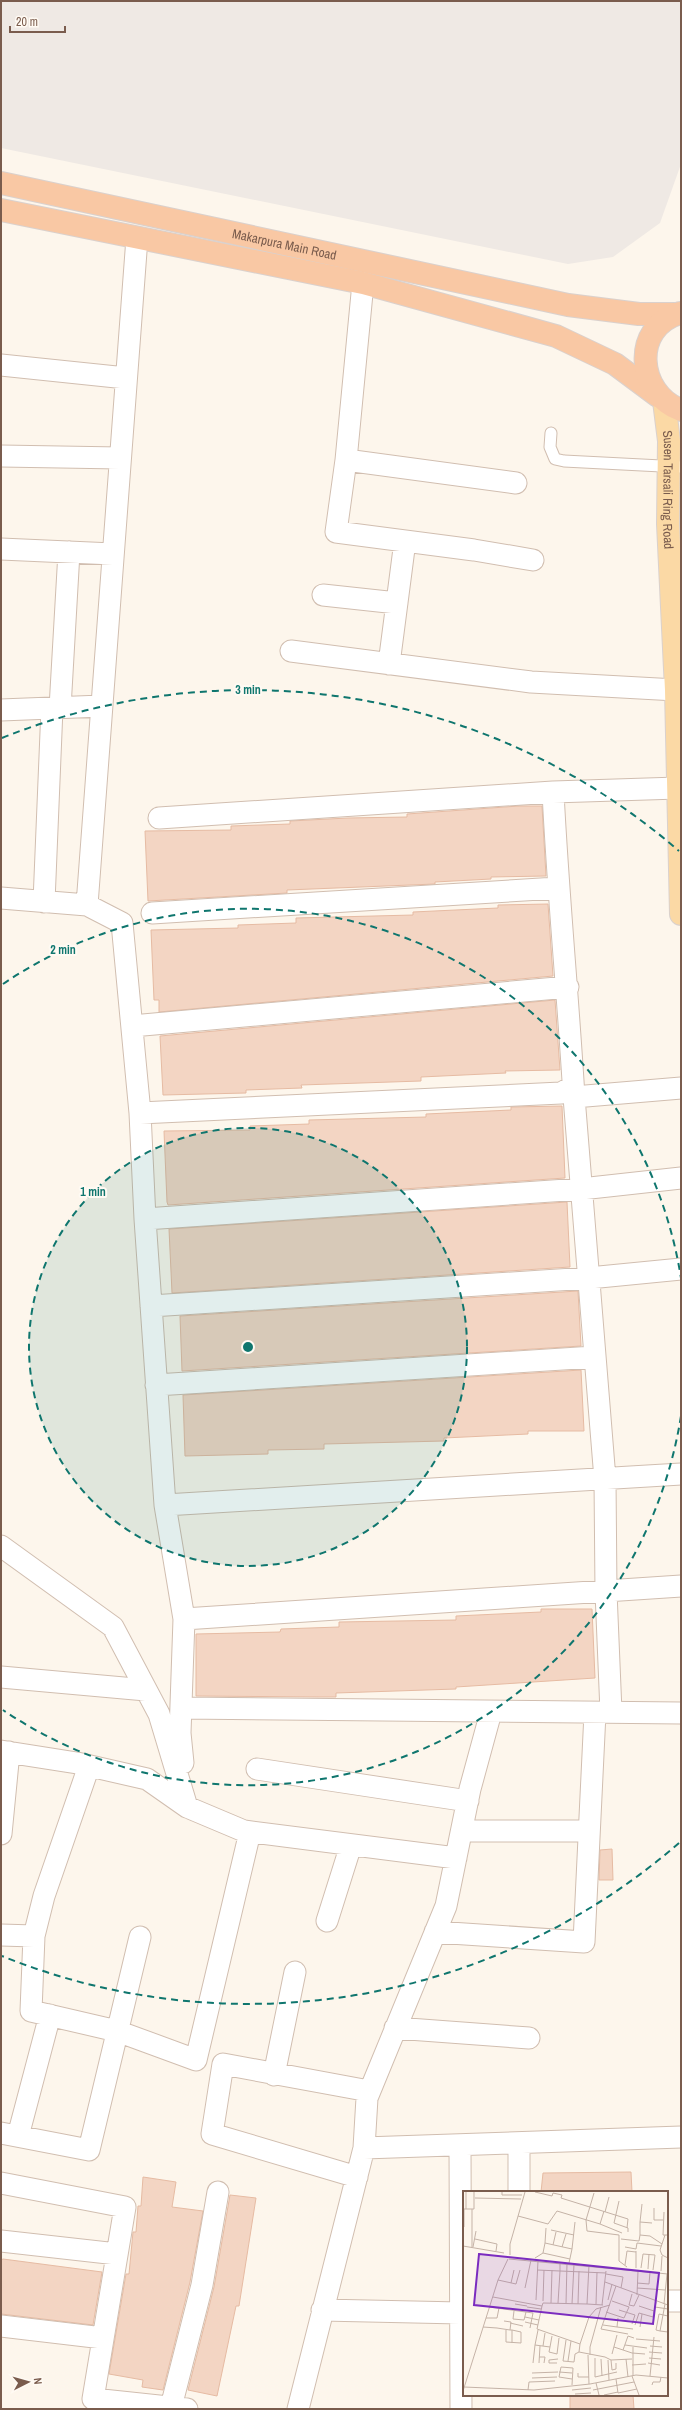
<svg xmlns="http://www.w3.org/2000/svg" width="682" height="2410" viewBox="0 0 682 2410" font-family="'Archivo Narrow',sans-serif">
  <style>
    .industrial { fill: #efe9e4 }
    .building { fill: #f3d5c3; stroke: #e6bba3 }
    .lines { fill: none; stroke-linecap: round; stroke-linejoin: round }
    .service-casing { stroke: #d1beb0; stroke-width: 13 }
    .minor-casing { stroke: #d1beb0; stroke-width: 23 }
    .primary-casing { stroke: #dad1cd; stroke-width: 24 }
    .trunk-casing { stroke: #dad1cd; stroke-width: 24 }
    .service { stroke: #fff; stroke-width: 11 }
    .minor { stroke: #fff; stroke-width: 21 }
    .primary { stroke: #fbd9a5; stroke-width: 22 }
    .trunk { stroke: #f9c8a4; stroke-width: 22 }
    .ring { fill: none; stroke: #0f766e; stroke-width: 2; stroke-dasharray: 7 5 }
    .labels { text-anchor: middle; stroke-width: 4; stroke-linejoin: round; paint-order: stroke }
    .street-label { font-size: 13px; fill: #7a5c4d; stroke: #fffaf3 }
    .inset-road { fill: none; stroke: #c5b3a7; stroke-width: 1 }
    .view { fill: #7b2cbf; fill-opacity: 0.15; stroke: #7b2cbf; stroke-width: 2 }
    .inset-edge { fill: none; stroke: #7a5c4d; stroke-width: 2 }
    .centre { fill: #0f766e; stroke: #fffaf3; stroke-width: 2 }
    .ring-label { font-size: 12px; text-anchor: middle; font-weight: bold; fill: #0f766e; stroke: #fffaf3; stroke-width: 4; stroke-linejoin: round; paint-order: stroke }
  </style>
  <rect width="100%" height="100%" fill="#fdf6ec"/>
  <!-- industrial -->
  <path class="industrial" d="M 1,1 L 681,1 L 681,164 L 660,223 L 613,257 L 568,264 L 1,148 Z"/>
  <!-- building -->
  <path class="building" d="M 519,806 L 542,806 L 546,876 L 491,877 L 491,879 L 435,882 L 435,884 L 287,890 L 287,893 L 148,901 L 145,831 L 231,830 L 231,826 L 290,824 L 290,821 L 348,818 L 407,817 L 407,814 Z
    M 548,904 L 553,976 L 159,1012 L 159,1000 L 154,1000 L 151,930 L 238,928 L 238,925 L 296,923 L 296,918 L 413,915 L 413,912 L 498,908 L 498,905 Z
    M 555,1000 L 560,1070 L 505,1071 L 506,1073 L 421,1077 L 421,1081 L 301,1085 L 302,1088 L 246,1090 L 246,1093 L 163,1095 L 160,1036 Z
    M 562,1106 L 565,1178 L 168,1205 L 167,1202 L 164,1131 L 250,1130 L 250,1126 L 309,1124 L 309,1120 L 426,1117 L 426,1114 L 511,1110 L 511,1107 Z
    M 567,1202 L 570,1267 L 172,1293 L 169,1229 Z
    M 578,1291 L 581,1346 L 182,1371 L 180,1316 Z
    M 581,1370 L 584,1431 L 528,1431 L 528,1434 L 444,1438 L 444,1441 L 324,1444 L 324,1449 L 268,1450 L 268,1454 L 185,1456 L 183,1395 Z
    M 541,1609 L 592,1609 L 595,1678 L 456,1687 L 456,1689 L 336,1693 L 336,1697 L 318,1697 L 196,1696 L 196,1634 L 280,1632 L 281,1629 L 339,1627 L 339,1622 L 456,1620 L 456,1616 L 541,1612 Z
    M 612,1849 L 613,1880 L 599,1880 L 600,1850 Z
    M 631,2172 L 632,2192 L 541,2192 L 543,2173 Z
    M 143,2177 L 176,2182 L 172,2207 L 203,2211 L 190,2282 L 163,2390 L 142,2387 L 143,2380 L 109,2374 L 126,2274 L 129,2274 L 133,2232 L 136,2232 L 138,2206 L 141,2206 Z
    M 230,2195 L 256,2198 L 239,2306 L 236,2306 L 217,2396 L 188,2390 L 214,2287 Z
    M 3,2259 L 102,2272 L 93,2325 L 1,2314 L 1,2260 Z
    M 570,2395 L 633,2395 L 634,2409 L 570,2409 Z"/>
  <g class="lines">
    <defs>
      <path id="service" d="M 551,433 L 550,447 L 555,459 L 564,461 L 681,467"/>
      <path id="minor" d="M 363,283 L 346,460 L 336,532 L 474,550 L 533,560
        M 1,365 L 126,378
        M 1,456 L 120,458
        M 346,460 L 516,483
        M 1,549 L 113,554
        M 323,595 L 397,603
        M 291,651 L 531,682 L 676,690
        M 389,664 L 405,541
        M 60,708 L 69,552
        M 1,710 L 102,706
        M 159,818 L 553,792 L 678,788
        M 1,898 L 87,905 L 137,238
        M 44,902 L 52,708
        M 87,905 L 122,923 L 140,1113 L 145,1219 L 165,1505 L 681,1474
        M 152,913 L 557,888
        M 132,1026 L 568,987
        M 140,1113 L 561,1093 L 570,1088 L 574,1097 C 568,995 558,894 553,792
        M 145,1219 L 581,1189 L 681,1178
        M 151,1306 L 589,1278 L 681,1269
        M 156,1385 L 594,1357
        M 165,1505 L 184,1619 L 180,1733 L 183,1763
        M 1,1546 L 113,1627 L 159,1714 L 187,1807
        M 184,1619 L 681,1586
        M 1,1677 L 146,1690
        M 181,1708 L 681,1713
        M 611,1712 L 606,1592 L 605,1479 L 574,1097 L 681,1088
        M 1,1751 L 77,1763 L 147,1779 L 187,1807 L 244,1831 L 456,1858
        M 89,1766 L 44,1896 L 34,1936 L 31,2011 L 117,2031 L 196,2060 L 250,1832
        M 257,1769 L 468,1801
        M 462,1831 L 589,1831
        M 1,1834 L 9,1752
        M 327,1921 L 351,1845
        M 435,1932 L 584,1942 L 595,1713
        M 1,1935 L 34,1936
        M 395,2028 L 529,2038
        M 274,2075 L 295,1972
        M 1,2133 L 89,2150 L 140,1937
        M 18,2136 L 50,2015
        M 519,2143 L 519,2192
        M 460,2145 L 461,2409
        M 364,2148 L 681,2137
        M 357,2177 L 212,2134 L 223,2064 L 369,2091
        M 1,2183 L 125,2207 L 93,2399 L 187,2409
        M 1,2241 L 117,2254
        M 667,2301 L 681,2301
        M 322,2310 L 460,2313
        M 1,2326 L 103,2338
        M 171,2407 L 202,2285 L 218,2192
        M 298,2409 L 364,2148 L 367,2098 L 446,1906 L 470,1789 L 491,1712"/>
      <g id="primary">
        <path id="s1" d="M 664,401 L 669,441 L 668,524 L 676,690 L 681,914"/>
      </g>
      <g id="trunk">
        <path id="s2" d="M 1,183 L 568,305 L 639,314 L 675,314"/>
        <path d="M 1,210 L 363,283 L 556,336 L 615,364 L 658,396"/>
        <path d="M 680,313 C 631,327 637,394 681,410"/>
      </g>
    </defs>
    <!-- service casing -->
    <use href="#service" class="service-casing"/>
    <!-- minor casing -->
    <use href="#minor" class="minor-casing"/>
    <!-- primary casing -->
    <use href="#primary" class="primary-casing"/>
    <!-- trunk casing -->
    <use href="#trunk" class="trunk-casing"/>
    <!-- service -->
    <use href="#service" class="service"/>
    <!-- minor -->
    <use href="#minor" class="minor"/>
    <!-- primary -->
    <use href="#primary" class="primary"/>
    <!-- trunk -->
    <use href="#trunk" class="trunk"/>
  </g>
  <!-- distance rings -->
  <circle cx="248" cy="1347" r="219" fill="#0f766e" fill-opacity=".12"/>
  <g class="ring">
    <circle cx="248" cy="1347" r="219"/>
    <path d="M681 1416A438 438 0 0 1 3 1710M3 984A438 438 0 0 1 681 1278"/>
    <path d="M679 1843A657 657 0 0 1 2 1956M2 738A657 657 0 0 1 679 851"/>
  </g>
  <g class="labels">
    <!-- street labels -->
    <g class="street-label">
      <text dy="5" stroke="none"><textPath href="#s2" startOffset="290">Makarpura Main Road</textPath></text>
      <text dy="5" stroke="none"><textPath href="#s1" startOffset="89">Susen Tarsali Ring Road</textPath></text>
    </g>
  </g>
  <!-- overview -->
  <g transform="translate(463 2191)">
    <rect width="205" height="205" fill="#fdf6ec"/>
    <path class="inset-road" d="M 39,1 L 39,4 L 59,4M 72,1 L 89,5 L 90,2 L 99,4 L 98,7 L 165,28 L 164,37M 131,2 L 123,29 L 124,40 L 156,44 L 156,70 L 164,76M 12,7 L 58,8M 156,10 L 151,32 L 165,37 L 165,41M 179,13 L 177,31 L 189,32M 191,17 L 191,29 L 200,29M 0,18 L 11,18 L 11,1M 3,18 L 3,1M 142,21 L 146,6M 201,21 L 200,44 L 202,44M 55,25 L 85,33 L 94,20 L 137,33 L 141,20M 177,31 L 177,44 L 187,45 L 199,53M 137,33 L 159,42M 1,36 L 1,18M 88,39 L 111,44M 205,44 L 202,44 L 197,59 L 199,64 L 205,67M 12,48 L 34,53 L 33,60M 158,48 L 176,50 L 177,44M 82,52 L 83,37M 90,54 L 93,41M 0,55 L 41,62M 10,56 L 13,40M 99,56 L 103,43M 162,56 L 173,58 L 174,52 L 198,55M 9,57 L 9,18M 109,58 L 112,31M 80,62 L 107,68M 47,64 L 47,53 L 62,1M 72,67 L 80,62 L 82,52 L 109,58 L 106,72M 46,68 L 205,83M 97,72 L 97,80 L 143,82M 162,74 L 164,60 L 173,61M 173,77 L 173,60M 178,77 L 180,63 L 192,64 L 190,79M 185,78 L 186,63M 74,79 L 97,80 L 95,112M 198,80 L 199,65M 143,83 L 160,86 L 158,97M 35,89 L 53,93 L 57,79M 142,91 L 205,114M 48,92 L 51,79M 174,92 L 186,93 L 187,81M 153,95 L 138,138 L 165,143M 62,97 L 68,69M 174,97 L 202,99M 169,103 L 166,114 L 171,115 L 176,104M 174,104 L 175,80M 30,106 L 79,115 L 74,138 L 117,153 L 116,161 L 142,166 L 148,169 L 169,168M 73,109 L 75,70M 145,109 L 149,93M 80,110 L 81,79M 88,112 L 89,79M 52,113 L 64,115M 103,113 L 104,72M 109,113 L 111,73M 115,113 L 116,80M 124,113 L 140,114M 133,113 L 134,81M 201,113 L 204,83M 202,113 L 197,140 L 205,141M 139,114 L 143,80M 79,115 L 80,112 L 124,113 L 126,74M 176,115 L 191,120M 26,116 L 70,122 L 67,137M 64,116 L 78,118M 192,116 L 205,118M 156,119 L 172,124 L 169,133M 51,120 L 50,128 L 61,129 L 63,121M 143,121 L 161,127 L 166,116 L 149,110M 62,126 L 76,129M 23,127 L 34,127 L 36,117M 41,130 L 48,131 L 47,139M 62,131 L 75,134M 47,132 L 60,135M 140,134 L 154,136 L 155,127M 172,134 L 176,122 L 190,126 L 193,111M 20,136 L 34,137 L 47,139 L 49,139 L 58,141 L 58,152 L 43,151 L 43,139M 154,136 L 170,138M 177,136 L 179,123M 49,139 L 49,152M 75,139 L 72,154 L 87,156 L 89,145M 197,140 L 193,139 L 196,123 L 205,125M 173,148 L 197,150M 103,149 L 100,170 L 111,171 L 112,163 L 116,161M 117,153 L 126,126 L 133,118 L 147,114M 162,154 L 184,157M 80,155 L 82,142M 187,155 L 199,156M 87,156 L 86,161 L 94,163 L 96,147M 151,156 L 169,162M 170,156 L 170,185M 160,159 L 165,145 L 171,147M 186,161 L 199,162M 169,162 L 182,163M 149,163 L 154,144M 125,164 L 126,193M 127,164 L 127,156 L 138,116M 76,166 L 82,166 L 81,172M 132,167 L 132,186 L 154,181M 186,167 L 198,168M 138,168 L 139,185M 163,168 L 165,186M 145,169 L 146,189M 148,169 L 149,179 L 153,178 L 153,172M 105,170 L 108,150M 70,172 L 72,154M 76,172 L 77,155M 94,172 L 86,172 L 86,169 L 95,168M 185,172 L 197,174M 169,174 L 183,173M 96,181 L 109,182M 69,182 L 95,181M 115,182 L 115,186 L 126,186M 169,185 L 176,204M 187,185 L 191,146M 69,187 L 94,186M 109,188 L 96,186 L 98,176 L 110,177 L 109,194M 153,188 L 155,202 L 174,198M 133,192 L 136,204M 189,194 L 190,191 L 197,191 L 198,186M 1,196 L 71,199 L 127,193 L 173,184 L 205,187M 65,199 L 66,191 L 92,190M 109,199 L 128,197M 130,199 L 171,191M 0,200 L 35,89 L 45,68M 112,203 L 128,202M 141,204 L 155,201"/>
    <path class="view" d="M 16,63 L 196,82 L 190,133 L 11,114 Z"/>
    <rect width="205" height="205" class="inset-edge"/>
  </g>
  <circle cx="248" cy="1347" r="6" class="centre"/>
  <g class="ring-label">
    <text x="248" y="694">3 min</text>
    <text x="63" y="954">2 min</text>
    <text x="93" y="1196">1 min</text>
  </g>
  <!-- border -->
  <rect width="682" height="2410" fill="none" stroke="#7a5c4d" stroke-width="4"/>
  <!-- north arrow -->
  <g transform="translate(28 2382) rotate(84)" stroke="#fffaf3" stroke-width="3" paint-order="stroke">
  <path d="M0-3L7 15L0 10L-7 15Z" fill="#7a5c4d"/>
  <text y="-6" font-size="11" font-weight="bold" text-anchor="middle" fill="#7a5c4d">N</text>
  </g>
  <!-- scale -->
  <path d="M10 26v6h55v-6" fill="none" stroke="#7a5c4d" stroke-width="2"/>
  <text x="16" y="26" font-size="12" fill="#7a5c4d" stroke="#fffaf3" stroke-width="3" paint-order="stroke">20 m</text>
</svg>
